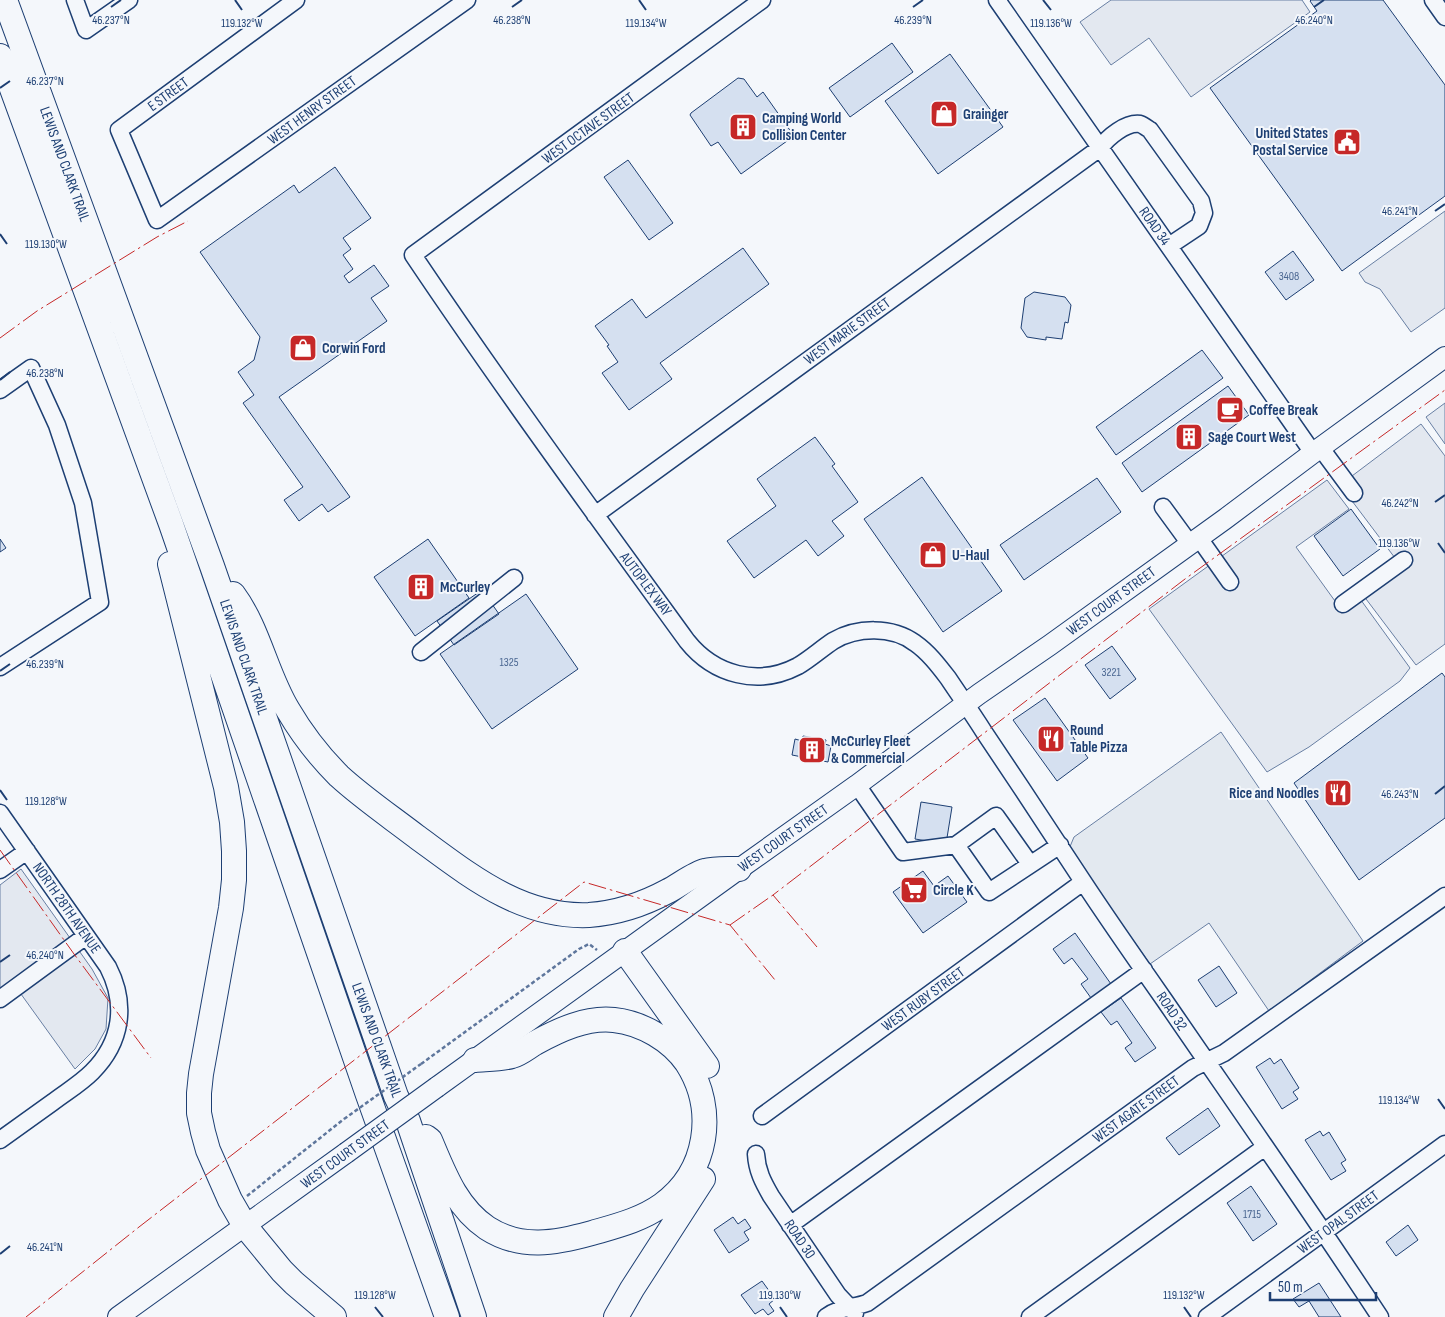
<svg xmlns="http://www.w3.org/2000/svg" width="1445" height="1317" viewBox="0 0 1445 1317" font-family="'Sofia Sans Condensed',sans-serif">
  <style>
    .green { fill: #e3e9f0; stroke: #687fa3 }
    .parking { fill: #e3e8f0; stroke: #687fa3 }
    .building { fill: #d5e0f0; stroke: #1d3f73 }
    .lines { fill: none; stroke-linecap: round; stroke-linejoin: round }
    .minor-casing { stroke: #1d3f73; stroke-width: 19 }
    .major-casing { stroke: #1d3f73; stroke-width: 22 }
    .highway-casing { stroke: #1d3f73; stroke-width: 26 }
    .path { stroke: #5e769c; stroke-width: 2.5; stroke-dasharray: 4 2.5; stroke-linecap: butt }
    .minor { stroke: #f4f7fb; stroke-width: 16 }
    .major { stroke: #f4f7fb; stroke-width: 20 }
    .highway { stroke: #f4f7fb; stroke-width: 24 }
    .major-bridge-casing { stroke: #1d3f73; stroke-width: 22; stroke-linecap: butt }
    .path-bridge { stroke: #5e769c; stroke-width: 2.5; stroke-dasharray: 4 2.5; stroke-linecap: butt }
    .major-bridge { stroke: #f4f7fb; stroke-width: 20 }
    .power { stroke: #c62828; stroke-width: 1; stroke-dasharray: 18 4 2.5 4; stroke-linecap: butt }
    .ticks { fill: none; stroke: #1d3f73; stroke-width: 2 }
    .labels { text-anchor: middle; stroke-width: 4; stroke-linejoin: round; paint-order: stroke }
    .number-label { font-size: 12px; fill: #4b6792 }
    .street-label { font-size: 15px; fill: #1d3f73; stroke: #f4f7fb }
    .poi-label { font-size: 15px; font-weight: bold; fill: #1d3f73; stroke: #f4f7fb; text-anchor: start }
    .ticks-label { font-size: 12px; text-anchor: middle; fill: #1d3f73; stroke: #f4f7fb; stroke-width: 4; stroke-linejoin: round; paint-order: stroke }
  </style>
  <rect width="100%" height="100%" fill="#f4f7fb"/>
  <!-- green -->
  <path class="green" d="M 1221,732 L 1363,941 L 1269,1011 L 1209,923 L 1150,964 L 1069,849 L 1074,837 Z"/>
  <!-- parking -->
  <path class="parking" d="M 1111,0 L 1302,0 L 1310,12 L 1191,97 L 1149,38 L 1111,65 L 1080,22 Z
    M 1445,211 L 1445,308 L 1411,332 L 1380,289 L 1365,282 L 1359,273 Z
    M 1445,403 L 1445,444 L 1426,417 Z
    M 1421,424 L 1445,456 L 1445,644 L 1416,665 L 1360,591 L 1398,562 L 1340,485 Z
    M 1327,480 L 1349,509 L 1296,547 L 1340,608 L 1358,596 L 1410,668 L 1400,681 L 1309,747 L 1267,772 L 1149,609 Z
    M 21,869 L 92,969 L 108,998 L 106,1029 L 95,1049 L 75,1069 L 13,983 L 0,992 L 0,885 Z"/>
  <!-- building -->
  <path class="building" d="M 1311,0 L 1383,0 L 1445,85 L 1445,196 L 1342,271 L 1210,88 L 1317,11 L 1310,1 Z
    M 892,43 L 913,72 L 850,117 L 829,88 Z
    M 950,54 L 1003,127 L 938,174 L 885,101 Z
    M 738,78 L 744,79 L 757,97 L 763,92 L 794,136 L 741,174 L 718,142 L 711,146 L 690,115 L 691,113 Z
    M 628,160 L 673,223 L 649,240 L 604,177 Z
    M 335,167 L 371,218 L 343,238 L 351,249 L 343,255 L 353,269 L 344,276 L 349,283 L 374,265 L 389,286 L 371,298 L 387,321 L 279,397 L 350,497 L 328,512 L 322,504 L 299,521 L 284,500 L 303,487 L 243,403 L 254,395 L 238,372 L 254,360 L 260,337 L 200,252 L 294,185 L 299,193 Z
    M 743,248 L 769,284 L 660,363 L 672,379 L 629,410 L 602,373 L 618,362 L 607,346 L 609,345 L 595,326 L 632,299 L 646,318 Z
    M 1293,251 L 1314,280 L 1286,300 L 1265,272 Z
    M 1034,292 L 1065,297 L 1071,305 L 1068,323 L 1065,322 L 1062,339 L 1046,337 L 1046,340 L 1027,337 L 1021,328 L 1025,298 Z
    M 1202,350 L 1223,378 L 1116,455 L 1096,427 Z
    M 1228,386 L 1249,415 L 1142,492 L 1122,463 Z
    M 815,437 L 835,464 L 832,466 L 858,502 L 832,521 L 844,536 L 818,556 L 806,540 L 754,578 L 727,541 L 776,506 L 757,479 Z
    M 922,477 L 1002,591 L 943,632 L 864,519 Z
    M 1097,478 L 1121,512 L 1024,580 L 1000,545 Z
    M 1351,509 L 1380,549 L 1343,576 L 1314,536 Z
    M 0,539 L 6,548 L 0,552 Z
    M 428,539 L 469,598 L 415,636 L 374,577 Z
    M 482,590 L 499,614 L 454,645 L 437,621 Z
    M 526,594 L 578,669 L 492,729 L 440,654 Z
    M 1112,646 L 1136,679 L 1110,699 L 1085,665 Z
    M 1442,673 L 1445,677 L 1445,818 L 1359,880 L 1294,783 Z
    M 1045,698 L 1088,758 L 1057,781 L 1013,720 Z
    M 803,736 L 826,740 L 825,744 L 831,746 L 828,762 L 792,755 L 795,739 L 802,741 Z
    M 921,802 L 952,807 L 946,844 L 915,839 Z
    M 923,871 L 934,886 L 948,876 L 967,902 L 923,933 L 893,892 Z
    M 1075,933 L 1111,984 L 1091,998 L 1081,984 L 1088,979 L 1072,958 L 1064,964 L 1053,949 Z
    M 1219,966 L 1237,993 L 1216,1007 L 1198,980 Z
    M 1121,998 L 1156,1048 L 1135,1062 L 1125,1048 L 1132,1043 L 1117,1021 L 1111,1025 L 1101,1012 Z
    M 1270,1058 L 1274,1064 L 1281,1059 L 1299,1088 L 1293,1092 L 1298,1099 L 1282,1109 L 1256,1067 Z
    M 1208,1108 L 1220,1126 L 1179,1155 L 1166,1138 Z
    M 1320,1131 L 1323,1136 L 1329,1132 L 1346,1160 L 1341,1163 L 1346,1171 L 1331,1180 L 1305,1140 Z
    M 1251,1186 L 1277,1224 L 1253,1241 L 1227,1203 Z
    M 733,1217 L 738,1224 L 745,1219 L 751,1228 L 744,1232 L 749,1240 L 729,1253 L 714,1230 Z
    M 1408,1225 L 1418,1240 L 1396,1256 L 1386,1242 Z
    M 762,1281 L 775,1299 L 769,1304 L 774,1311 L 768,1315 L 763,1309 L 755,1314 L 741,1295 Z
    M 1319,1283 L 1341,1317 L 1319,1317 L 1309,1301 L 1299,1307 L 1293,1299 Z"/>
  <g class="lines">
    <defs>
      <path id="minor" d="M 75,0 L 86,30 L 129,0
        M 296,0 L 119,130 L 157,220 L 467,0
        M 762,0 L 413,255 C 501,386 594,513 687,641 C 714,675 758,687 798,666 C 810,659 821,649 833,641 C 857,627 892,626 915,643 C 928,652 938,665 948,678 C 960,696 972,713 984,732 C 1017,781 1050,831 1082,880 C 1109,921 1137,961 1165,1001 C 1237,1106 1310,1210 1380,1317
        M 997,0 L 1313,453
        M 1433,0 L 1445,17
        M 0,390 L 31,368 L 57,425 L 83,503 L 100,602 L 0,667
        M 1320,447 L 1354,493
        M 1163,507 L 1190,544
        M 595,515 L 1100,148 C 1108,137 1126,122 1140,124 C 1143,125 1147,128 1150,130 L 1201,201 L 1204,213 L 1199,226 L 1169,246
        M 1199,538 L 1230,582
        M 1343,604 L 1404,560
        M 421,652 L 514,578
        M 857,785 L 903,852 L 956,845 L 989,892 L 1060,845
        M 0,813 L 108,967 C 127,1004 122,1042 92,1072 C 80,1084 66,1092 53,1102 C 35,1115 18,1127 0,1140
        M 956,845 L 996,816 L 1030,864
        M 0,870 L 27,851
        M 0,999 L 86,936
        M 762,1116 L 1083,882
        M 756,1154 C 757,1171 763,1182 771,1196 L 838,1295 L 855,1313
        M 790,1225 L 1144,970
        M 826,1317 C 840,1307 852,1308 867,1303 L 1193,1068 L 1224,1053 L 1445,896
        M 1030,1317 L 1265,1147
        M 1207,1317 L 1445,1144"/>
      <path id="major" d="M 437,1087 L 739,869 L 857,785 L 979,694 L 1050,645 L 1225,519 L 1313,453 L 1445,357
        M 118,1317 L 346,1153"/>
      <path id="highway" d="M 5,0 L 212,566 L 396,1096 L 408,1121 L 474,1317
        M 0,56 L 171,524 L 368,1095 L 447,1317
        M 170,564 L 226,787 L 232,822 L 234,851 L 234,880 L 231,908 L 201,1074 L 199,1093 L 199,1113 L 203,1132 L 208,1150 L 230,1200 L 245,1226 L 282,1271 L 294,1283 L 334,1317
        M 233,594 C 259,629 266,674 288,710 C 302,734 320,757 339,776 C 363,798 391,817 417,837 C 469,875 521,918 589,915 C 617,913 644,904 668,891 C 678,886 695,873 705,871 C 715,868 728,869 739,869
        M 625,951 L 707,1066
        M 426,1137 L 430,1140 C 444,1173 456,1207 487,1228 C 521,1250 556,1243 592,1233 C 616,1226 641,1220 662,1205 C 708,1172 717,1110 687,1063 C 671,1040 642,1023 614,1020 C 586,1017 559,1030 535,1043 C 528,1047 520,1054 512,1056 C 502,1059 486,1059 475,1060
        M 616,1317 L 632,1289 L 703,1179"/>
    </defs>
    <!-- minor casing -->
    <use href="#minor" class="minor-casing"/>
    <!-- major casing -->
    <use href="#major" class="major-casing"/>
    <!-- highway casing -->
    <use href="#highway" class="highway-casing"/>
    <!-- path -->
    <path class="path" d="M 421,1064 L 579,949 L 589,944 L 597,950
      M 247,1196 L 344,1119"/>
    <!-- minor -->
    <use href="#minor" class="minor"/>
    <!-- major -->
    <use href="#major" class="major"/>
    <!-- highway -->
    <use href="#highway" class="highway"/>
    <defs>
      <path id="major-bridge" d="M 346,1153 L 437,1087"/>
    </defs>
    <!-- major-bridge casing -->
    <use href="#major-bridge" class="major-bridge-casing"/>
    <!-- path-bridge -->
    <path class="path-bridge" d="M 344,1119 L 421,1064"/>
    <!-- major-bridge -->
    <use href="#major-bridge" class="major-bridge"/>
    <!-- power -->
    <path class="power" d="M 0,338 L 37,311 L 157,237 L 188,221
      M 0,850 L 74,954 L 151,1058
      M 730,925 L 773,895
      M 817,947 L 773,895 L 1185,579 L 1445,390
      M 26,1317 L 139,1227 L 584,882 L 730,925 L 775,980"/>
  </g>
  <!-- ticks -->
  <path class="ticks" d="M 235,0 L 242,10M 639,0 L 646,10M 1043,0 L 1051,10M 111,7 L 121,0M 512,7 L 522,0M 913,7 L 923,0M 1314,7 L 1324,0M 0,88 L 10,81M 1435,211 L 1445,204M 0,234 L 7,244M 0,380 L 10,372M 1435,502 L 1445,495M 1438,543 L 1445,553M 0,671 L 10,664M 0,790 L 7,800M 1435,794 L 1445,786M 0,962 L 10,955M 1438,1099 L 1445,1109M 0,1254 L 10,1246M 375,1307 L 383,1317M 780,1307 L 787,1317M 1184,1307 L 1191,1317"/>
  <!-- icons -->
  <defs>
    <symbol id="shop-square" viewBox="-11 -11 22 22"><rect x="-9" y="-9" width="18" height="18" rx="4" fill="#c62828" stroke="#f4f7fb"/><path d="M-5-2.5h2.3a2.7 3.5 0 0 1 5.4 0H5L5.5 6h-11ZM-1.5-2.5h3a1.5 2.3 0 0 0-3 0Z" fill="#fff"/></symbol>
    <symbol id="building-square" viewBox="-11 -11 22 22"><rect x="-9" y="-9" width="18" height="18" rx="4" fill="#c62828" stroke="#f4f7fb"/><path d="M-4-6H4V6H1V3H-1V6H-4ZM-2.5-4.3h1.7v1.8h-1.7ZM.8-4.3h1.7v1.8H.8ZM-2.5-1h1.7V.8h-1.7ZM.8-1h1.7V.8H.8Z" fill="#fff"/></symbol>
    <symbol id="civic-square" viewBox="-11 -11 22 22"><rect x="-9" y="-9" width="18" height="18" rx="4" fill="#c62828" stroke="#f4f7fb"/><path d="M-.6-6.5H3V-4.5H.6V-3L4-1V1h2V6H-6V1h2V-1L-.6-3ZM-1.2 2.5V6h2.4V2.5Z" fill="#fff"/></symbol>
    <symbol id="cafe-square" viewBox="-11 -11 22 22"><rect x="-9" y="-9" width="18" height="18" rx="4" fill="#c62828" stroke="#f4f7fb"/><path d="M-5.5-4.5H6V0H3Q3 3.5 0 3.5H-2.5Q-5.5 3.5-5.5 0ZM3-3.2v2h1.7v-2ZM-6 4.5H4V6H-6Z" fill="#fff"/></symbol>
    <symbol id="restaurant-square" viewBox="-11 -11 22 22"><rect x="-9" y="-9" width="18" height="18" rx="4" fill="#c62828" stroke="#f4f7fb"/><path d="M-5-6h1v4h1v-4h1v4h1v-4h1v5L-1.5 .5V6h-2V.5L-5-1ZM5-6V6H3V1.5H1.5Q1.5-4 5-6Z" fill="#fff"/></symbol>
    <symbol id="supermarket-square" viewBox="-11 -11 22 22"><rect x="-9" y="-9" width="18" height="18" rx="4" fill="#c62828" stroke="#f4f7fb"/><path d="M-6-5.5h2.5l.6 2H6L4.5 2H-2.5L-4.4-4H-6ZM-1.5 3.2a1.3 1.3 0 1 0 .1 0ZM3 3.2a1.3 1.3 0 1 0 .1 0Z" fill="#fff"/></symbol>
  </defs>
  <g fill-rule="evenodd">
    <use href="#shop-square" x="928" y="98" width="32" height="32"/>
    <use href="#building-square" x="727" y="111" width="32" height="32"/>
    <use href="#civic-square" x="1331" y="126" width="32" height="32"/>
    <use href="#shop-square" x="287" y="332" width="32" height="32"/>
    <use href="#cafe-square" x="1214" y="394" width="32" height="32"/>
    <use href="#building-square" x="1173" y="421" width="32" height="32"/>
    <use href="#shop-square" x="917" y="539" width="32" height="32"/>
    <use href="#building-square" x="405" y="571" width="32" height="32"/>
    <use href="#restaurant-square" x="1035" y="723" width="32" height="32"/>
    <use href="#building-square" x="796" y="734" width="32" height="32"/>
    <use href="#restaurant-square" x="1322" y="777" width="32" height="32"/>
    <use href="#supermarket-square" x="898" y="874" width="32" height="32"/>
  </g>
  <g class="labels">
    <!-- number labels -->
    <g class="number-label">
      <text x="1289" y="280">3408</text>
      <text x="509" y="666">1325</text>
      <text x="1111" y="676">3221</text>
      <text x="1252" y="1218">1715</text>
    </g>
    <!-- street labels -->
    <g class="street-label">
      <text transform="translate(168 94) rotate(-36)" y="5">E STREET</text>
      <text transform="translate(312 110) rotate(-36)" y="5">WEST HENRY STREET</text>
      <text transform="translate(588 128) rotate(-36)" y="5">WEST OCTAVE STREET</text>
      <text transform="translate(65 164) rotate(70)" y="5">LEWIS AND CLARK TRAIL</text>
      <text transform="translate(1155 226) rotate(55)" y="5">ROAD 34</text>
      <text transform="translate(847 331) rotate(-36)" y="5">WEST MARIE STREET</text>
      <text transform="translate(646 584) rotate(53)" y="5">AUTOPLEX WAY</text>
      <text transform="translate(1111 601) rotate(-36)" y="5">WEST COURT STREET</text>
      <text transform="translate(244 657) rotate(71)" y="5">LEWIS AND CLARK TRAIL</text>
      <text transform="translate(783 838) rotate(-35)" y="5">WEST COURT STREET</text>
      <text transform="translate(67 908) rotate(55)" y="5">NORTH 28TH AVENUE</text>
      <text transform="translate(923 999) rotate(-36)" y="5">WEST RUBY STREET</text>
      <text transform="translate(1172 1011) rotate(56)" y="5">ROAD 32</text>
      <text transform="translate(377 1040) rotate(70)" y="5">LEWIS AND CLARK TRAIL</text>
      <text transform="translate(1136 1109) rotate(-36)" y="5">WEST AGATE STREET</text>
      <text transform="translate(345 1154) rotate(-36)" y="5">WEST COURT STREET</text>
      <text transform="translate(1338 1222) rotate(-36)" y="5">WEST OPAL STREET</text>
      <text transform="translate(800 1239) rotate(56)" y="5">ROAD 30</text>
    </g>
    <!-- poi labels -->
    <g class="poi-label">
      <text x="963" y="119">Grainger</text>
      <text x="762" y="123">Camping World<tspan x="762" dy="17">Collision Center</tspan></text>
      <text x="1328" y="138" text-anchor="end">United States<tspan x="1328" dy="17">Postal Service</tspan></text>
      <text x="322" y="353">Corwin Ford</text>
      <text x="1249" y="415">Coffee Break</text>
      <text x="1208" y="442">Sage Court West</text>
      <text x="952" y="560">U-Haul</text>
      <text x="440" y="592">McCurley</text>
      <text x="1070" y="735">Round<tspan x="1070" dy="17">Table Pizza</tspan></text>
      <text x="831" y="746">McCurley Fleet<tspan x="831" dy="17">&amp; Commercial</tspan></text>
      <text x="1319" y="798" text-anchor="end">Rice and Noodles</text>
      <text x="933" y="895">Circle K</text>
    </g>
  </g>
  <g class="ticks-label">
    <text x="111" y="24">46.237°N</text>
    <text x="512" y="24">46.238°N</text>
    <text x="913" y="24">46.239°N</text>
    <text x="1314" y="24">46.240°N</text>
    <text x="646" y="27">119.134°W</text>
    <text x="1051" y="27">119.136°W</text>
    <text x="242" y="27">119.132°W</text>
    <text x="45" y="85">46.237°N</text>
    <text x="1400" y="215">46.241°N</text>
    <text x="46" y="248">119.130°W</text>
    <text x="45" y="377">46.238°N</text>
    <text x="1400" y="507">46.242°N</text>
    <text x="1399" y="547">119.136°W</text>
    <text x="45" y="668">46.239°N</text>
    <text x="1400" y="798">46.243°N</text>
    <text x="46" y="805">119.128°W</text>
    <text x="45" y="959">46.240°N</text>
    <text x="1399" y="1104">119.134°W</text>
    <text x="45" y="1251">46.241°N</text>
    <text x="375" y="1299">119.128°W</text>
    <text x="780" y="1299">119.130°W</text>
    <text x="1184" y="1299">119.132°W</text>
  </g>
  <!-- scale -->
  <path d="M1270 1292v8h106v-8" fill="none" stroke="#1d3f73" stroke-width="2.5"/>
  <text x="1278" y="1292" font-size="15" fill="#1d3f73" stroke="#f4f7fb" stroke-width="4" paint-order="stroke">50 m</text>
</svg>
